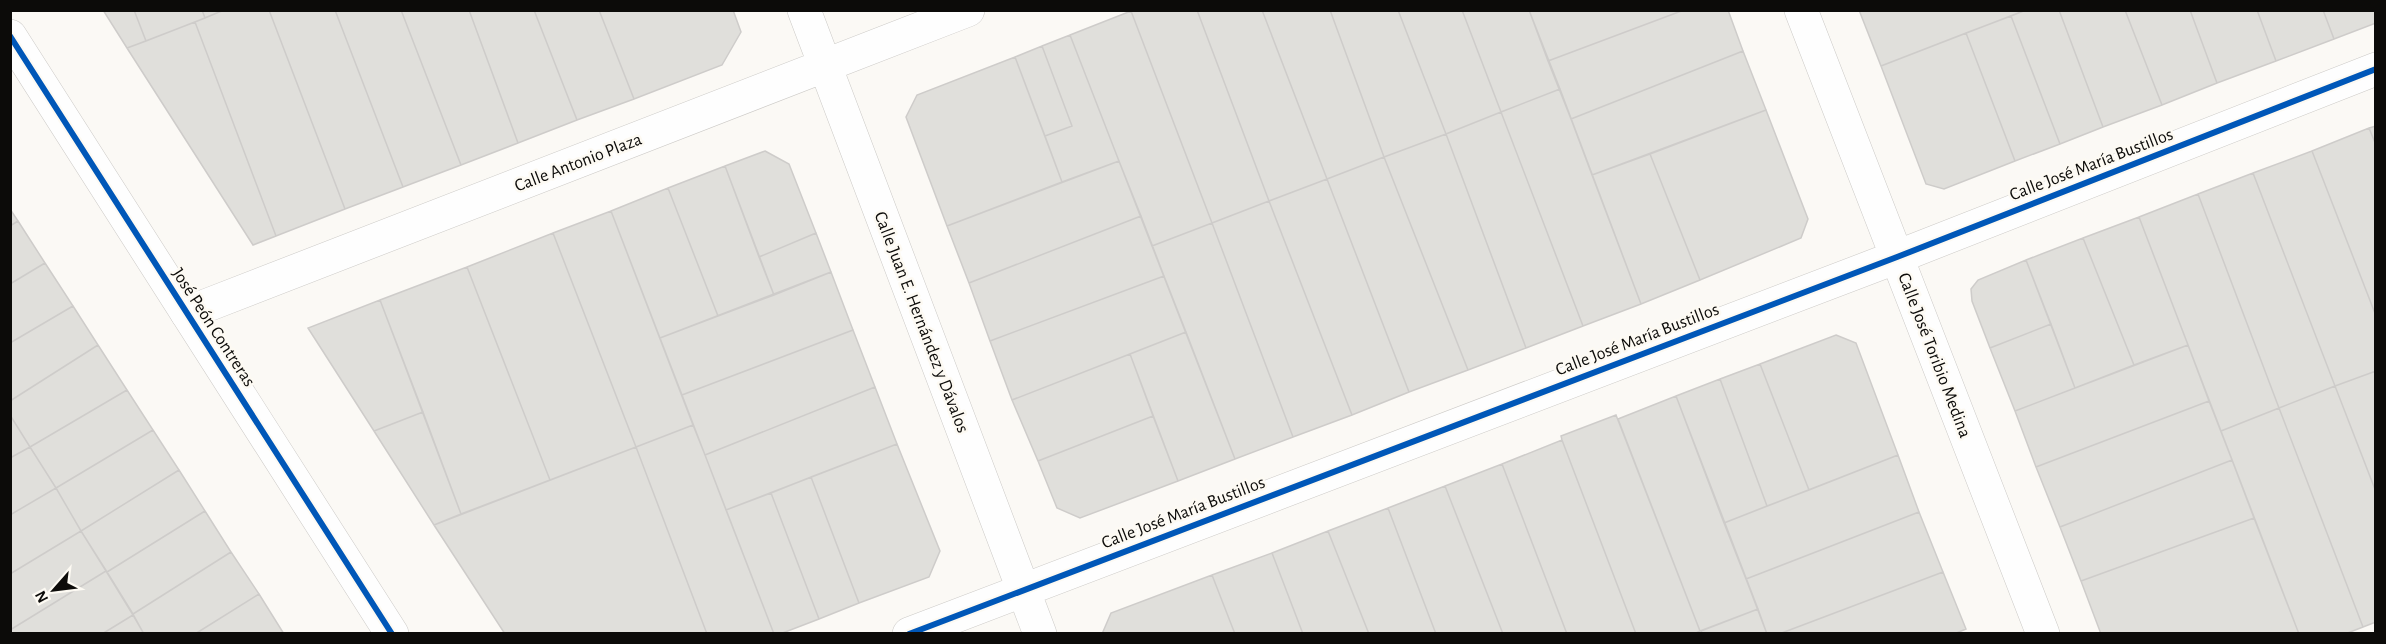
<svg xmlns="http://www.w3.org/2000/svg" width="2386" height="644" viewBox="0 0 2386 644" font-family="'Alegreya Sans',sans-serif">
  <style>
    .building { fill: #e0dfdb; stroke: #ceccca; stroke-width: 1.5 }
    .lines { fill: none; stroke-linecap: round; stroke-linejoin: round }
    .minor-casing { stroke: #cccac7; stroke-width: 34 }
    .major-casing { stroke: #cccac7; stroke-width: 34 }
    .minor { stroke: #fefefe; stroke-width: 33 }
    .major { stroke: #fefefe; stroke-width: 33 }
    .cycleway-casing { stroke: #fdfaf3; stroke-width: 10 }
    .cycleway { stroke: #0057b8; stroke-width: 6 }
    .labels { text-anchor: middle; stroke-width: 5; stroke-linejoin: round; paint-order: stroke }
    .street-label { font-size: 18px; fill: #0c0b09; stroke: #fdfaf3 }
  </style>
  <rect width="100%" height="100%" fill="#fbf9f5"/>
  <!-- building -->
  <path class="building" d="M 103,10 L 134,10 L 146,41 L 127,48 Z
    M 134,10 L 202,10 L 205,18 L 146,41 Z
    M 202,10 L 224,10 L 205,18 Z
    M 224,10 L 269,10 L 345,209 L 276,236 L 195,22 Z
    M 269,10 L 335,10 L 403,187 L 345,209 Z
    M 335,10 L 401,10 L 461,165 L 403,187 Z
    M 401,10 L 469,10 L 518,143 L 461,165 Z
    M 469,10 L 534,10 L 577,120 L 518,143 Z
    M 534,10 L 599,10 L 634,99 L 577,120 Z
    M 599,10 L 733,10 L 741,32 L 722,65 L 634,99 Z
    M 1197,10 L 1269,201 L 1212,223 L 1131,11 Z
    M 1197,10 L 1262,10 L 1327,179 L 1269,201 Z
    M 1262,10 L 1330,10 L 1384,157 L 1327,179 Z
    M 1330,10 L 1398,10 L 1446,134 L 1384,157 Z
    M 1398,10 L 1462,10 L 1501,112 L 1446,134 Z
    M 1462,10 L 1529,10 L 1560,89 L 1501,112 Z
    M 1529,10 L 1684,10 L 1548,61 Z
    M 1684,10 L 1728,10 L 1743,51 L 1571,119 L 1548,61 Z
    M 1859,10 L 2026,10 L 1881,66 Z
    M 2026,10 L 2059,10 L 2103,127 L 2060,144 L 2011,16 Z
    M 2059,10 L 2125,10 L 2162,105 L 2103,127 Z
    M 2125,10 L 2190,10 L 2217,83 L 2162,105 Z
    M 2190,10 L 2257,10 L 2276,61 L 2217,83 Z
    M 2257,10 L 2323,10 L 2334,39 L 2276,61 Z
    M 2323,10 L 2376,10 L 2376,23 L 2334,39 Z
    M 1131,11 L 1212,223 L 1152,246 L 1070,35 Z
    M 2011,16 L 2060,144 L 2015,161 L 1966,33 Z
    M 195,22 L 276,236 L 253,245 L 127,48 Z
    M 1966,33 L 2015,161 L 1944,189 L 1926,184 L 1881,66 Z
    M 1070,35 L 1119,161 L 1062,182 L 1045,136 L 1072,126 L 1042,46 Z
    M 1042,46 L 1072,126 L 1045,136 L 1015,57 Z
    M 1743,51 L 1766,110 L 1592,175 L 1571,119 Z
    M 1015,57 L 1062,182 L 947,226 L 906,117 L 917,95 Z
    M 1560,89 L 1641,304 L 1583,326 L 1501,112 Z
    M 1766,110 L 1808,219 L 1801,238 L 1700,280 L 1650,154 Z
    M 1501,112 L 1583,326 L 1526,348 L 1446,134 Z
    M 2376,126 L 2376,145 L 2369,128 Z
    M 2369,128 L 2376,145 L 2376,316 L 2312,151 Z
    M 1446,134 L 1526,348 L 1468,370 L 1384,157 Z
    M 765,151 L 789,164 L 816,233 L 759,257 L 725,166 Z
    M 2312,151 L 2376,316 L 2376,371 L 2335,386 L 2253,173 Z
    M 1650,154 L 1700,280 L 1641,304 L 1592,175 Z
    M 1384,157 L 1468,370 L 1409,392 L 1327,179 Z
    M 1119,161 L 1141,216 L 969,283 L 947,226 Z
    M 725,166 L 774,295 L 718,316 L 668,188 Z
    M 2253,173 L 2335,386 L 2279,408 L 2198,194 Z
    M 1327,179 L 1409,392 L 1352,415 L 1269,201 Z
    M 668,188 L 718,316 L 660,338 L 611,211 Z
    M 2198,194 L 2279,408 L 2221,431 L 2139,217 Z
    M 1269,201 L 1352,415 L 1293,437 L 1212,223 Z
    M 10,209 L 18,221 L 10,226 Z
    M 611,211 L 693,425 L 636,447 L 553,233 Z
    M 1141,216 L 1164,276 L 990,341 L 969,283 Z
    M 2139,217 L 2188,345 L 2134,365 L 2083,238 Z
    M 18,221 L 45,263 L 10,284 L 10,226 Z
    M 1212,223 L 1293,437 L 1235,459 L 1152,246 Z
    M 553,233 L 636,447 L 550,480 L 467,267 Z
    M 816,233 L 831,272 L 774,295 L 759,257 Z
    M 2083,238 L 2134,365 L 2075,388 L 2026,260 Z
    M 2026,260 L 2051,324 L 1990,348 L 1972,301 L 1971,289 L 1978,280 Z
    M 45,263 L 73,306 L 10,343 L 10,284 Z
    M 467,267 L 550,480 L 461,514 L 380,300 Z
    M 831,272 L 853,330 L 682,395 L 660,338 Z
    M 1164,276 L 1186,332 L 1012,400 L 990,341 Z
    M 380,300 L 423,412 L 374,431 L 308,328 Z
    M 73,306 L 98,345 L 10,401 L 10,343 Z
    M 2051,324 L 2075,388 L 2015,411 L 1990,348 Z
    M 853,330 L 875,387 L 705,455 L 682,395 Z
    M 1186,332 L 1235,459 L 1178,481 L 1130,354 Z
    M 1836,335 L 1856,343 L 1898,455 L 1809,490 L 1760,364 Z
    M 98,345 L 127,390 L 30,447 L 10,415 L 10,401 Z
    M 2188,345 L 2209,401 L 2036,467 L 2015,411 Z
    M 1130,354 L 1153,416 L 1038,461 L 1012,400 Z
    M 1760,364 L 1809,490 L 1767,506 L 1720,379 Z
    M 2376,371 L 2376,492 L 2335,386 Z
    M 1720,379 L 1767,506 L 1724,523 L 1676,396 Z
    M 2335,386 L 2376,492 L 2376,622 L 2363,627 L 2279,408 Z
    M 875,387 L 897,444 L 726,510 L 705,455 Z
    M 127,390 L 153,430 L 56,488 L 30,447 Z
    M 1676,396 L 1758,609 L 1700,631 L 1618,419 Z
    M 2209,401 L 2232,460 L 2060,527 L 2036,467 Z
    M 2279,408 L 2363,627 L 2345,634 L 2299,634 L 2221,431 Z
    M 423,412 L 461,514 L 434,525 L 374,431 Z
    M 10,415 L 30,447 L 10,458 Z
    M 1616,415 L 1700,631 L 1694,634 L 1636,634 L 1562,440 L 1561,436 Z
    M 1153,416 L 1178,481 L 1080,518 L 1057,508 L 1038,461 Z
    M 693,425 L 705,455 L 774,634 L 707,634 L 636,447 Z
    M 153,430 L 179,470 L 81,531 L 56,488 Z
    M 1562,440 L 1636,634 L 1567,634 L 1502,464 Z
    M 897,444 L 940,551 L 929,577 L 859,603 L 811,477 Z
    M 30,447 L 56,488 L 10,515 L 10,458 Z
    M 636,447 L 707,634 L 505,634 L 434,525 Z
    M 1898,455 L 1919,512 L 1746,579 L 1724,523 Z
    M 2232,460 L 2254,518 L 2081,581 L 2060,527 Z
    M 1502,464 L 1567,634 L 1503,634 L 1445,486 Z
    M 179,470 L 205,511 L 107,572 L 81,531 Z
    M 811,477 L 859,603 L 819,619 L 771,493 Z
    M 1445,486 L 1503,634 L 1436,634 L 1388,508 Z
    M 56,488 L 81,531 L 10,574 L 10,515 Z
    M 771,493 L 819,619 L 780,634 L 774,634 L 726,510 Z
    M 1388,508 L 1436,634 L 1369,634 L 1328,531 Z
    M 205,511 L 231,552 L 133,614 L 107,572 Z
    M 1919,512 L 1943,572 L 1779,634 L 1767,634 L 1746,579 Z
    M 2254,518 L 2299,634 L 2101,634 L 2081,581 Z
    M 81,531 L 106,571 L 10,630 L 10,574 Z
    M 1328,531 L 1369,634 L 1303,634 L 1272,553 Z
    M 231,552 L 259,594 L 195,634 L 144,634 L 133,614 Z
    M 1272,553 L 1303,634 L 1235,634 L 1212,575 Z
    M 106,571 L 133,615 L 102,634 L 10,634 L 10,630 Z
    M 1943,572 L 1966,629 L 1954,634 L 1779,634 Z
    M 1212,575 L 1235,634 L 1102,634 L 1111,613 Z
    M 259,594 L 284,634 L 195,634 Z
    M 1758,609 L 1767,634 L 1702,634 L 1701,631 Z
    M 133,615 L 144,634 L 102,634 Z"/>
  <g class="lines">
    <defs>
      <path id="minor" d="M 804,10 L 1040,634
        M 1801,10 L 2043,634
        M 187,313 L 968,10
        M 909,634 L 1897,257 L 2376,69"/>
      <path id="major" d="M 10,36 L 392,634"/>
    </defs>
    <!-- minor casing -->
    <use href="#minor" class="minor-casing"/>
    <!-- major casing -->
    <use href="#major" class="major-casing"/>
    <!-- minor -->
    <use href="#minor" class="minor"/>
    <!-- major -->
    <use href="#major" class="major"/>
    <defs>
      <path id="cycleway" d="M 10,36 L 392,634
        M 909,634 L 1897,257 L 2376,69"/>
    </defs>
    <!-- cycleway casing -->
    <use href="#cycleway" class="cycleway-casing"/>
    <!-- cycleway -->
    <use href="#cycleway" class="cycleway"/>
  </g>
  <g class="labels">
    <!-- street labels -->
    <g class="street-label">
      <text transform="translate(578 162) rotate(-21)" y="6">Calle Antonio Plaza</text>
      <text transform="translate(2091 164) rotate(-21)" y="6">Calle José María Bustillos</text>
      <text transform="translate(922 322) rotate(69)" y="6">Calle Juan E. Hernández y Dávalos</text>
      <text transform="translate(214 327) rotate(57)" y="6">José Peón Contreras</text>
      <text transform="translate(1637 339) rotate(-21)" y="6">Calle José María Bustillos</text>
      <text transform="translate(1935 355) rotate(69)" y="6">Calle José Toribio Medina</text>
      <text transform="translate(1183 512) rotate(-21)" y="6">Calle José María Bustillos</text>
    </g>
  </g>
  <!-- border -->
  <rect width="2386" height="644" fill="none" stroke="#0c0b09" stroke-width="24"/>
  <!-- north arrow -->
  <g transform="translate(54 590) rotate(242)" stroke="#fdfaf3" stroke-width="4.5" paint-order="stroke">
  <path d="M0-4.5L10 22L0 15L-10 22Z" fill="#0c0b09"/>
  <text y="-9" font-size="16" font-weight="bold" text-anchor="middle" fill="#0c0b09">N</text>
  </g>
</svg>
